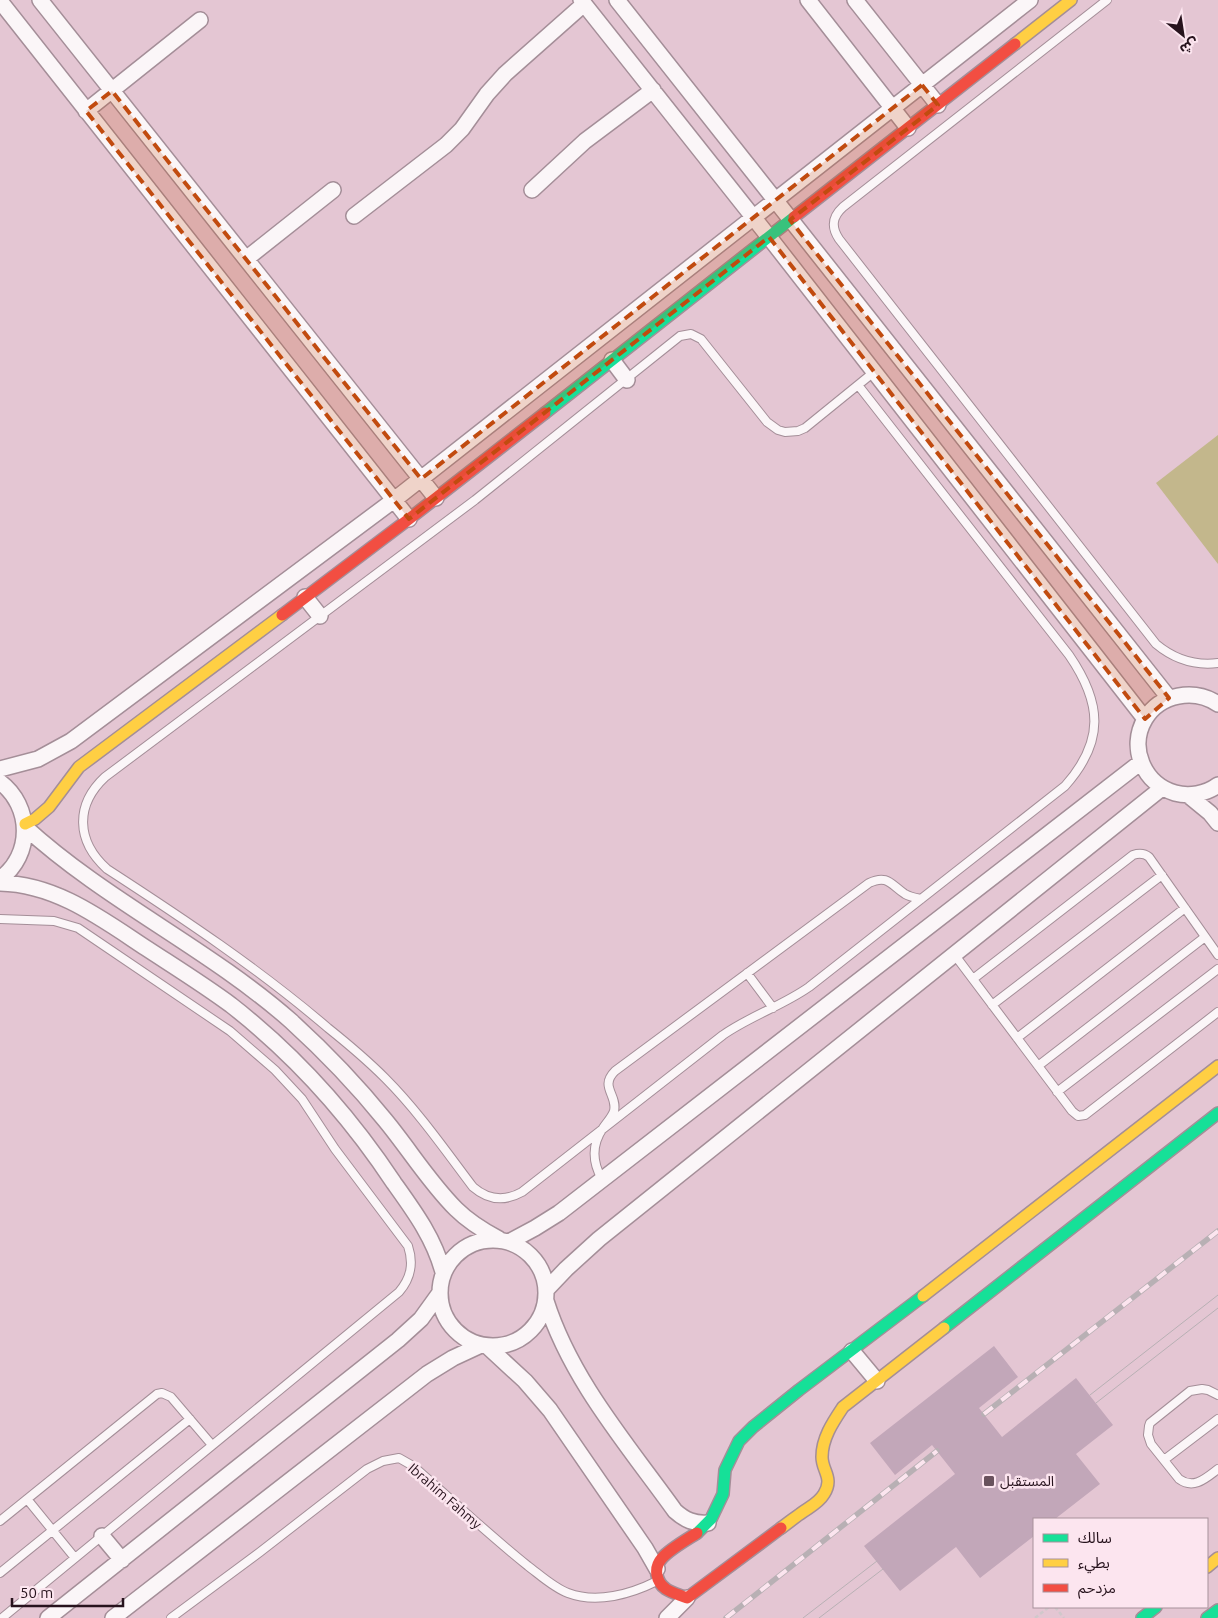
<svg xmlns="http://www.w3.org/2000/svg" width="1218" height="1618" viewBox="0 0 1218 1618" font-family="Ubuntu,'Noto Sans Arabic',sans-serif">
  <style>
    .pitch { fill: #c3b78c }
    .building { fill: #c2a7b9 }
    .lines { fill: none; stroke-linecap: round; stroke-linejoin: round }
    .lane-casing { stroke: #a48e98; stroke-width: 10 }
    .street-casing { stroke: #a48e98; stroke-width: 18 }
    .fast-casing { stroke: #a48e98; stroke-width: 14 }
    .slow-casing { stroke: #a48e98; stroke-width: 14 }
    .jam-casing { stroke: #a48e98; stroke-width: 14 }
    .path { stroke: #d0c8cb; stroke-width: 2.5; stroke-dasharray: 4 2.5; stroke-linecap: butt }
    .lane { stroke: #fbf6f8; stroke-width: 8 }
    .street { stroke: #fbf6f8; stroke-width: 15 }
    .fast { stroke: #16e098; stroke-width: 11 }
    .slow { stroke: #ffcf43; stroke-width: 11 }
    .jam { stroke: #f24e42; stroke-width: 11 }
    .tram { stroke: #b8b0b4; stroke-width: 1 }
    .rail-casing { stroke: #b8b0b4; stroke-width: 5.5 }
    .rail { stroke: #fce5ef; stroke-width: 4; stroke-dasharray: 11; stroke-linecap: butt }
    .marked { fill: #c14b0f; fill-opacity: 0.2; stroke: #c14b0f; stroke-width: 4; stroke-dasharray: 10 6; stroke-linejoin: round }
    .poi-dot { fill: #69525d; stroke: #fce5ef; stroke-width: 2 }
    .labels { text-anchor: middle; stroke-width: 5; stroke-linejoin: round; paint-order: stroke }
    .poi-label { font-size: 14px; fill: #27131d; stroke: #fce5ef; text-anchor: start }
    .street-label { font-size: 14px; fill: #27131d; stroke: #fce5ef }
  </style>
  <rect width="100%" height="100%" fill="#e4c6d3"/>
  <!-- pitch -->
  <path class="pitch" d="M 1218,435 L 1218,564 L 1156,483 Z"/>
  <!-- building -->
  <path class="building" d="M 994,1346 L 1018,1377 L 979,1408 L 1002,1437 L 1076,1378 L 1113,1425 L 1076,1454 L 1100,1484 L 1055,1519 L 1034,1519 L 1034,1536 L 980,1578 L 956,1547 L 900,1591 L 864,1546 L 955,1474 L 932,1445 L 895,1475 L 870,1443 Z"/>
  <g class="lines">
    <defs>
      <path id="lane" d="M 1107,0 L 843,207 C 832,217 831,227 839,239 L 1156,644 C 1174,659 1194,666 1218,663
        M 858,385 L 805,428 L 798,431 L 785,432 L 778,430 L 767,422 L 701,339 L 691,334 L 680,336 L 475,500 L 105,777 C 75,805 76,841 107,869 C 184,919 259,969 328,1028 C 348,1044 367,1060 385,1078 C 418,1111 445,1150 473,1187 C 488,1200 504,1202 522,1192 L 723,1035 C 750,1016 782,1006 809,987 L 1065,786 C 1105,741 1102,703 1069,655 L 858,385 L 874,372
        M 0,919 L 54,921 L 78,928 L 230,1031 L 275,1070 L 302,1099 L 335,1149 L 408,1246 C 414,1264 411,1278 399,1292 L 2,1618
        M 954,954 L 1072,1111 L 1078,1116 L 1085,1115 L 1218,1012
        M 747,973 L 773,1008
        M 973,979 L 1133,855 C 1139,853 1144,853 1149,857 L 1218,955
        M 992,1005 L 1162,875
        M 1017,1038 L 1185,908
        M 1038,1066 L 1205,937
        M 1057,1092 L 1218,969
        M 602,1179 C 592,1162 592,1144 603,1128 C 607,1122 612,1117 614,1111 C 618,1095 599,1087 615,1071 L 869,883 C 888,874 891,885 905,894 C 910,897 916,898 921,899
        M 1218,1395 L 1208,1390 L 1202,1389 L 1190,1391 L 1150,1423 L 1149,1426 L 1148,1435 L 1151,1444 L 1179,1479 C 1194,1490 1206,1478 1218,1469
        M 1164,1460 L 1218,1419
        M 27,1499 L 75,1558
        M 0,1521 L 157,1394 L 162,1393 L 171,1397 L 212,1445
        M 0,1573 L 190,1419
        M 171,1618 L 260,1552 L 367,1469 L 383,1461 L 399,1458 L 413,1466 C 451,1499 488,1534 528,1566 C 540,1575 554,1588 568,1593 C 597,1604 631,1594 657,1581"/>
      <path id="street" d="M 40,0 L 436,498
        M 581,0 L 769,237 L 1145,719
        M 617,0 L 1169,698
        M 808,0 L 908,128
        M 855,0 L 938,105
        M 0,1 L 409,519
        M 86,111 L 200,20
        M 532,190 L 585,141 L 653,90
        M 354,216 L 446,145 L 462,129 L 487,94 L 505,74 L 584,4
        M 246,259 L 333,190
        M 612,360 L 627,380
        M 305,597 L 320,616
        M 1218,704 C 1194,688 1160,694 1145,719 C 1128,748 1144,784 1175,793 C 1189,797 1206,794 1218,785
        M 0,769 L 38,759 L 71,741 L 394,500 L 1030,0
        M 0,782 C 32,806 33,855 0,879
        M 1188,795 L 1210,813 L 1218,823
        M 25,827 C 106,901 208,948 291,1021 C 325,1052 356,1084 385,1120 C 409,1149 429,1182 456,1209 C 468,1221 484,1231 499,1239
        M 0,883 C 56,884 102,919 146,948 C 175,967 204,985 231,1005 C 295,1055 349,1115 394,1183 C 414,1211 434,1238 443,1272
        M440 1293a53 53 0 1 1 106 0a53 53 0 1 1-106 0Z
        M 509,1242 L 535,1228 L 559,1213 L 1141,762
        M 546,1290 L 566,1269 L 599,1239 L 1162,788
        M 546,1301 C 571,1380 627,1444 675,1511 C 685,1520 694,1524 708,1523
        M 487,1346 L 525,1381 L 550,1410 L 645,1548 L 657,1569
        M 852,1351 L 877,1381
        M 102,1536 L 122,1560
        M 48,1618 L 398,1340 L 421,1319 L 439,1294
        M 113,1618 L 427,1374 L 453,1358 L 481,1345
        M 667,1618 L 687,1598"/>
      <path id="fast" d="M 545,413 L 794,217
        M 944,1328 L 1218,1113
        M 697,1533 L 711,1519 L 723,1494 L 725,1470 L 739,1441 L 753,1427 L 799,1390 L 923,1296
        M 1142,1618 L 1156,1607
        M 1207,1618 L 1218,1610"/>
      <path id="slow" d="M 1015,44 L 1071,0
        M 25,824 L 35,819 L 49,807 L 79,767 L 282,615
        M 923,1296 L 1218,1066
        M 781,1528 C 788,1523 794,1518 800,1514 C 809,1507 818,1504 824,1494 C 834,1478 822,1471 822,1457 C 822,1438 833,1422 843,1407 L 944,1328
        M 1207,1567 L 1218,1558"/>
      <path id="jam" d="M 794,217 L 1015,44
        M 282,615 L 409,519 L 545,413
        M 697,1533 C 686,1540 670,1549 662,1558 C 653,1568 656,1582 666,1589 C 672,1593 680,1595 687,1598 L 781,1528"/>
    </defs>
    <!-- lane casing -->
    <use href="#lane" class="lane-casing"/>
    <!-- street casing -->
    <use href="#street" class="street-casing"/>
    <!-- fast casing -->
    <use href="#fast" class="fast-casing"/>
    <!-- slow casing -->
    <use href="#slow" class="slow-casing"/>
    <!-- jam casing -->
    <use href="#jam" class="jam-casing"/>
    <!-- path -->
    <path class="path" d="M 1055,1607 L 1064,1618
      M 1035,1618 L 1049,1607"/>
    <!-- lane -->
    <use href="#lane" class="lane"/>
    <!-- street -->
    <use href="#street" class="street"/>
    <!-- fast -->
    <use href="#fast" class="fast"/>
    <!-- slow -->
    <use href="#slow" class="slow"/>
    <!-- jam -->
    <use href="#jam" class="jam"/>
    <!-- tram -->
    <path class="tram" d="M 1090,1395 L 1218,1295
      M 1096,1403 L 1218,1308
      M 803,1618 L 877,1561
      M 819,1618 L 883,1569"/>
    <defs>
      <path id="rail" d="M 984,1414 L 1218,1231
        M 726,1618 L 937,1451"/>
    </defs>
    <!-- rail casing -->
    <use href="#rail" class="rail-casing"/>
    <!-- rail -->
    <use href="#rail" class="rail"/>
  </g>
  <!-- marked area -->
  <path class="marked" d="M 922,85 L 938,105 L 790,220 L 1169,698 L 1145,719 L 769,237 L 409,519 L 86,111 L 112,91 L 421,479 Z"/>
  <!-- markers -->
  <rect class="poi-dot" x="983" y="1475" width="12" height="12" rx="2.5"/>
  <g class="labels">
    <!-- poi labels -->
    <g class="poi-label">
      <text x="1000" y="1486">المستقبل</text>
    </g>
    <!-- street labels -->
    <g class="street-label">
      <text transform="translate(445 1496) rotate(41)" y="5">Ibrahim Fahmy</text>
    </g>
  </g>
  <!-- legend -->
  <rect x="1033" y="1518" width="175" height="90" fill="#fce5ef" stroke="#a7919b"/>
  <rect x="1043" y="1534" width="25" height="8" fill="#16e098" stroke="#a7919b"/>
  <text x="1078" y="1543" font-size="15" fill="#27131d">سالك</text>
  <rect x="1043" y="1559" width="25" height="8" fill="#ffcf43" stroke="#a7919b"/>
  <text x="1078" y="1568" font-size="15" fill="#27131d">بطيء</text>
  <rect x="1043" y="1584" width="25" height="8" fill="#f24e42" stroke="#a7919b"/>
  <text x="1078" y="1593" font-size="15" fill="#27131d">مزدحم</text>
  <!-- north arrow -->
  <g transform="translate(1183 35) rotate(150)" stroke="#fce5ef" stroke-width="4" paint-order="stroke">
  <path d="M0-4L9 19L0 12L-9 19Z" fill="#27131d"/>
  <text y="-8" font-size="14" font-weight="bold" text-anchor="middle" fill="#27131d">ش</text>
  </g>
  <!-- scale -->
  <path d="M12 1598v8h111v-8" fill="none" stroke="#27131d" stroke-width="2.5"/>
  <text x="20" y="1598" font-size="15" fill="#27131d" stroke="#fce5ef" stroke-width="4" paint-order="stroke">50 m</text>
</svg>
